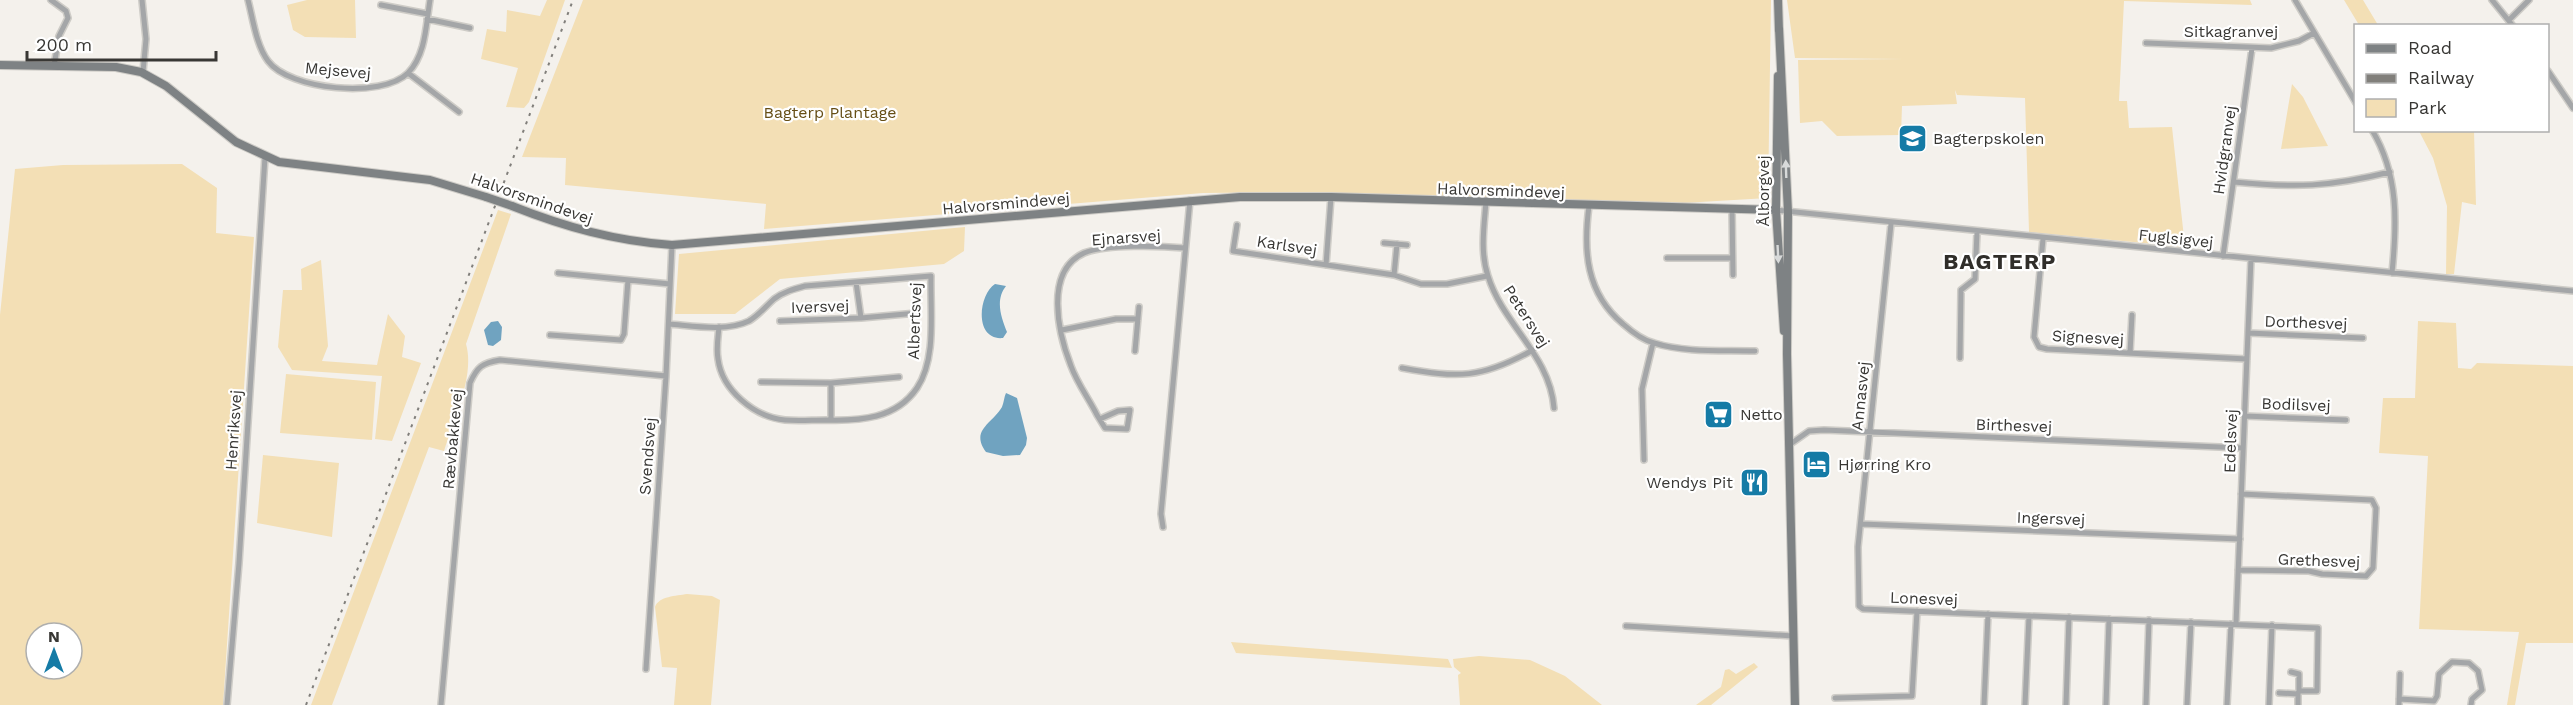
<svg xmlns="http://www.w3.org/2000/svg" width="2573" height="705" viewBox="0 0 2573 705" font-family="'Work Sans',sans-serif">
  <style>
    .green { fill: #f3dfb5; fill-rule: evenodd }
    .water { fill: #70a3c0 }
    .lines { fill: none; stroke-linecap: round; stroke-linejoin: round }
    .street-casing { stroke: #ceccc7; stroke-width: 8 }
    .secondary-casing { stroke: #ceccc7; stroke-width: 10 }
    .street { stroke: #a4a6a8; stroke-width: 5 }
    .secondary { stroke: #7e8284; stroke-width: 8 }
    .rail { stroke: #817f7b; stroke-width: 2; stroke-dasharray: 3 6; stroke-linecap: butt }
    .secondary-bridge-casing { stroke: #ceccc7; stroke-width: 10; stroke-linecap: butt }
    .secondary-bridge { stroke: #7e8284; stroke-width: 8 }
    .oneway { fill: #d8dada }
    .labels { text-anchor: middle; stroke-width: 4.5; stroke-linejoin: round; paint-order: stroke }
    .street-label { font-size: 16px; fill: #383734; stroke: #fff }
    .park-label { font-size: 16px; fill: #664e15; stroke: #fff }
    .poi-label { font-size: 16px; fill: #383734; stroke: #fff; text-anchor: start }
    .district-label { font-size: 22px; font-weight: bold; letter-spacing: 1.5px; fill: #302e2a; stroke: #fff }
  </style>
  <rect width="100%" height="100%" fill="#f4f1ec"/>
  <!-- green -->
  <path class="green" d="M 307,0 L 355,0 L 356,38 L 305,37 L 293,30 L 287,5 Z
    M 547,0 L 565,0 L 529,102 L 524,108 L 506,107 L 518,68 L 481,59 L 487,29 L 506,32 L 507,10 L 540,16 Z
    M 583,0 L 1771,0 L 1768,198 L 1683,203 L 1295,192 L 1203,193 L 764,229 L 766,204 L 565,185 L 566,158 L 522,157 Z
    M 1787,0 L 2250,0 L 2252,5 L 2124,1 L 2119,101 L 2127,101 L 2129,128 L 2172,127 L 2185,247 L 2029,232 L 2025,98 L 1957,95 L 1955,90 L 1957,104 L 1902,106 L 1901,135 L 1837,136 L 1822,121 L 1800,123 L 1798,60 L 1904,59 L 1795,58 Z
    M 2344,0 L 2363,0 L 2378,25 L 2359,25 Z
    M 2292,84 L 2303,97 L 2328,146 L 2281,149 Z
    M 2419,131 L 2474,131 L 2476,205 L 2462,202 L 2454,274 L 2446,274 L 2447,206 L 2433,158 Z
    M 182,164 L 217,188 L 216,233 L 254,237 L 223,705 L 0,705 L 0,315 L 15,169 L 63,165 ZM 36,633 L 72,633 L 72,669 L 36,669 Z
    M 498,210 L 511,214 L 466,344 C 475,375 454,420 444,451 L 429,447 L 332,705 L 311,705 Z
    M 965,227 L 964,251 L 944,264 L 780,279 L 735,314 L 675,314 L 679,254 Z
    M 321,260 L 328,346 L 322,361 L 377,365 L 388,314 L 405,336 L 402,357 L 421,363 L 392,441 L 375,439 L 382,376 L 292,370 L 278,347 L 283,290 L 302,290 L 301,269 Z
    M 2418,321 L 2456,323 L 2458,368 L 2471,369 L 2477,363 L 2573,366 L 2573,643 L 2526,643 L 2515,705 L 2507,705 L 2519,632 L 2419,629 L 2428,456 L 2379,453 L 2383,398 L 2415,398 Z
    M 286,374 L 376,382 L 372,440 L 280,433 Z
    M 263,455 L 339,463 L 332,537 L 257,523 Z
    M 687,594 L 712,596 L 720,600 L 711,705 L 674,705 L 677,668 L 662,667 L 655,607 C 659,596 676,596 687,594 Z
    M 1231,642 L 1448,659 L 1452,668 L 1236,653 Z
    M 1479,656 L 1530,660 L 1565,676 L 1602,705 L 1460,705 L 1458,675 L 1461,673 L 1454,667 L 1453,659 Z
    M 1754,663 L 1758,667 L 1711,705 L 1696,705 L 1721,687 L 1725,670 L 1729,669 L 1736,674 Z"/>
  <!-- water -->
  <path class="water" d="M 995,284 L 1006,286 C 995,300 1001,317 1007,332 L 1003,338 C 974,341 978,295 995,284 Z
    M 498,321 L 502,327 L 501,340 L 493,346 L 488,345 L 484,330 L 491,322 Z
    M 1006,393 L 1017,398 L 1027,438 L 1026,445 L 1020,455 L 1003,456 L 986,452 C 970,430 992,424 1002,407 C 1004,402 1004,397 1006,393 Z"/>
  <g class="lines">
    <defs>
      <path id="street" d="M 51,0 L 66,11 L 68,18 L 59,36 L 54,66
        M 142,0 L 146,39 L 143,72
        M 248,0 C 253,19 256,45 268,61 C 289,90 382,99 408,73 C 426,55 426,24 430,0
        M 2295,0 L 2356,103
        M 2492,0 L 2513,26
        M 381,5 L 428,14
        M 427,19 L 470,28
        M 2509,20 L 2529,0
        M 2146,43 L 2271,48 L 2299,41 L 2314,33
        M 2548,71 L 2573,108
        M 408,73 L 459,112
        M 2372,130 C 2399,175 2397,223 2392,273
        M 2234,182 C 2295,188 2329,187 2390,172
        M 1486,202 C 1484,226 1480,253 1488,276 C 1503,325 1550,355 1554,408
        M 1589,206 C 1583,251 1586,293 1623,324 C 1632,332 1642,340 1654,343 C 1686,353 1722,350 1755,351
        M 1732,209 L 1733,275
        M 1776,210 L 2573,291
        M 1891,224 L 1858,547 L 1859,606 L 1863,609 L 2318,628 L 2317,691 L 2299,691 L 2299,674 L 2291,672
        M 1237,225 L 1233,251 L 1394,275 L 1421,284 L 1447,284 L 1487,276
        M 2043,239 L 2034,337 L 2039,347 L 2047,349 L 2247,359
        M 1384,243 L 1407,245
        M 2223,256 L 2252,48
        M 1667,258 L 1732,258
        M 1326,265 L 1331,197
        M 558,273 L 670,284
        M 1394,275 L 1397,244
        M 861,318 L 917,313
        M 780,321 L 861,318 L 856,282
        M 669,324 C 694,326 726,332 749,321 C 759,315 765,307 774,299 C 783,292 794,289 805,286 L 931,276 C 930,311 937,358 917,388 C 896,419 860,421 826,420 C 812,420 798,421 785,420 C 754,417 722,390 718,359 C 716,348 718,338 719,327
        M 1062,330 L 1116,319 L 1138,319
        M 2248,333 L 2363,338
        M 550,335 L 621,340 L 624,334 L 628,280
        M 1135,351 L 1139,307
        M 2130,353 L 2132,315
        M 1960,358 L 1961,290 L 1975,279 L 1977,232
        M 1402,368 C 1458,378 1481,379 1533,350
        M 761,382 L 831,383 L 899,377
        M 831,383 L 831,420
        M 2244,416 L 2346,420
        M 1100,419 L 1118,411 L 1130,410 L 1127,429 L 1105,428 L 1097,415 C 1089,399 1077,383 1071,366 C 1058,333 1044,271 1084,253 C 1106,244 1161,246 1185,248
        M 1789,445 L 1809,431 L 1824,430 L 2243,448
        M 1644,460 L 1642,389 L 1653,343
        M 1861,524 L 2240,539
        M 1163,527 L 1161,514 L 1190,200
        M 2238,570 L 2309,571 L 2322,574 L 2366,576 L 2373,568 L 2376,508 L 2372,500 L 2241,494
        M 2236,624 L 2251,259
        M 1626,626 L 1793,636
        M 646,669 L 666,376 L 672,245
        M 2279,693 L 2298,694
        M 1835,698 L 1912,696 L 1917,611
        M 2399,699 L 2434,701 L 2437,696 L 2439,674 L 2452,662 L 2469,663 L 2478,671 L 2482,690 L 2472,699 L 2471,705
        M 227,705 L 239,563 L 265,157
        M 441,705 L 470,383 C 477,367 482,363 500,360 L 666,376
        M 1984,705 L 1988,614
        M 2025,705 L 2029,616
        M 2066,705 L 2069,617
        M 2106,705 L 2109,619
        M 2146,705 L 2149,620
        M 2187,705 L 2191,622
        M 2227,705 L 2231,624
        M 2269,705 L 2272,625
        M 2298,705 L 2298,693
        M 2399,705 L 2400,674"/>
      <path id="secondary" d="M 1778,0 L 1779,31
        M 1779,28 L 1788,212 L 1787,354 L 1795,705
        M 0,65 L 116,67 L 141,72 L 166,86 L 236,142 L 279,162 L 430,180 L 486,197
        M 1778,76 L 1776,210 L 1784,331
        M 512,206 C 565,227 615,241 672,245 L 1240,197 L 1331,197 L 1776,210"/>
    </defs>
    <!-- street casing -->
    <use href="#street" class="street-casing"/>
    <!-- secondary casing -->
    <use href="#secondary" class="secondary-casing"/>
    <!-- street -->
    <use href="#street" class="street"/>
    <!-- secondary -->
    <use href="#secondary" class="secondary"/>
    <!-- rail -->
    <path class="rail" d="M 306,705 L 573,0"/>
    <defs>
      <path id="secondary-bridge" d="M 486,197 L 512,206"/>
    </defs>
    <!-- secondary-bridge casing -->
    <use href="#secondary-bridge" class="secondary-bridge-casing"/>
    <!-- secondary-bridge -->
    <use href="#secondary-bridge" class="secondary-bridge"/>
  </g>
  <!-- one-way arrows -->
  <defs><path id="oneway-solid" d="M-6-.8H1V-3.2L6.5 0L1 3.2V.8H-6Z" transform="scale(1.5)"/></defs>
  <g class="oneway">
    <use href="#oneway-solid" transform="translate(1786 169) rotate(-92)"/>
    <use href="#oneway-solid" transform="translate(1778 254) rotate(87)"/>
  </g>
  <!-- icons -->
  <defs>
    <symbol id="school-square" viewBox="-11 -11 22 22"><rect x="-9" y="-9" width="18" height="18" rx="4" fill="#157ba6" stroke="#fff"/><path d="M0-5L7-2L0 1L-7-2ZM-4 1L0 2.5L4 1V4Q0 6-4 4Z" fill="#fff"/></symbol>
    <symbol id="supermarket-square" viewBox="-11 -11 22 22"><rect x="-9" y="-9" width="18" height="18" rx="4" fill="#157ba6" stroke="#fff"/><path d="M-6-5.5h2.5l.6 2H6L4.5 2H-2.5L-4.4-4H-6ZM-1.5 3.2a1.3 1.3 0 1 0 .1 0ZM3 3.2a1.3 1.3 0 1 0 .1 0Z" fill="#fff"/></symbol>
    <symbol id="hotel-square" viewBox="-11 -11 22 22"><rect x="-9" y="-9" width="18" height="18" rx="4" fill="#157ba6" stroke="#fff"/><path d="M-6-4.5h1.5V1H6V5H4.5V3h-9V5H-6ZM-4 0a1.8 1.8 0 1 1 3.6 0ZM.5 0V-2.5h3Q6-2.5 6 0Z" fill="#fff"/></symbol>
    <symbol id="restaurant-square" viewBox="-11 -11 22 22"><rect x="-9" y="-9" width="18" height="18" rx="4" fill="#157ba6" stroke="#fff"/><path d="M-5-6h1v4h1v-4h1v4h1v-4h1v5L-1.5 .5V6h-2V.5L-5-1ZM5-6V6H3V1.5H1.5Q1.5-4 5-6Z" fill="#fff"/></symbol>
  </defs>
  <g fill-rule="evenodd">
    <use href="#school-square" x="1896" y="122" width="33" height="33"/>
    <use href="#supermarket-square" x="1702" y="398" width="33" height="33"/>
    <use href="#hotel-square" x="1800" y="448" width="33" height="33"/>
    <use href="#restaurant-square" x="1738" y="466" width="33" height="33"/>
  </g>
  <g class="labels">
    <!-- street labels -->
    <g class="street-label">
      <text x="2231" y="37">Sitkagranvej</text>
      <text transform="translate(338 70) rotate(5)" y="6">Mejsevej</text>
      <text transform="translate(2224 150) rotate(-82)" y="6">Hvidgranvej</text>
      <text transform="translate(1501 190) rotate(2)" y="6">Halvorsmindevej</text>
      <text transform="translate(1763 191) rotate(-90)" y="6">Ålborgvej</text>
      <text transform="translate(532 198) rotate(19)" y="6">Halvorsmindevej</text>
      <text transform="translate(1006 203) rotate(-5)" y="6">Halvorsmindevej</text>
      <text transform="translate(1126 237) rotate(-4)" y="6">Ejnarsvej</text>
      <text transform="translate(2176 238) rotate(6)" y="6">Fuglsigvej</text>
      <text transform="translate(1287 245) rotate(9)" y="6">Karlsvej</text>
      <text transform="translate(820 306) rotate(-2)" y="6">Iversvej</text>
      <text transform="translate(1527 316) rotate(57)" y="6">Petersvej</text>
      <text transform="translate(914 321) rotate(-88)" y="6">Albertsvej</text>
      <text transform="translate(2306 322) rotate(2)" y="6">Dorthesvej</text>
      <text transform="translate(2088 337) rotate(3)" y="6">Signesvej</text>
      <text transform="translate(1860 396) rotate(-84)" y="6">Annasvej</text>
      <text transform="translate(2296 404) rotate(2)" y="6">Bodilsvej</text>
      <text transform="translate(2014 425) rotate(2)" y="6">Birthesvej</text>
      <text transform="translate(233 430) rotate(-86)" y="6">Henriksvej</text>
      <text transform="translate(452 439) rotate(-85)" y="6">Rævbakkevej</text>
      <text transform="translate(2230 441) rotate(-88)" y="6">Edelsvej</text>
      <text transform="translate(647 456) rotate(-86)" y="6">Svendsvej</text>
      <text transform="translate(2051 518) rotate(2)" y="6">Ingersvej</text>
      <text transform="translate(2319 560) rotate(2)" y="6">Grethesvej</text>
      <text transform="translate(1924 598) rotate(2)" y="6">Lonesvej</text>
    </g>
    <!-- park labels -->
    <g class="park-label">
      <text x="830" y="118">Bagterp Plantage</text>
    </g>
    <!-- poi labels -->
    <g class="poi-label">
      <text x="1933" y="144">Bagterpskolen</text>
      <text x="1740" y="420">Netto</text>
      <text x="1838" y="470">Hjørring Kro</text>
      <text x="1733" y="488" text-anchor="end">Wendys Pit</text>
    </g>
    <!-- district labels -->
    <g class="district-label">
      <text x="2000" y="269">BAGTERP</text>
    </g>
  </g>
  <!-- legend -->
  <rect x="2354" y="24" width="195" height="108" fill="#ffffff" stroke="#afafae" stroke-width="1.5"/>
  <rect x="2366" y="44" width="30" height="9" fill="#7e8284" stroke="#afafae" stroke-width="1.5"/>
  <text x="2408" y="54" font-size="18" fill="#383734">Road</text>
  <rect x="2366" y="74" width="30" height="9" fill="#817f7b" stroke="#afafae" stroke-width="1.5"/>
  <text x="2408" y="84" font-size="18" fill="#383734">Railway</text>
  <rect x="2366" y="99" width="30" height="18" fill="#f3dfb5" stroke="#afafae" stroke-width="1.5"/>
  <text x="2408" y="114" font-size="18" fill="#383734">Park</text>
  <!-- north arrow -->
  <g transform="translate(54 651)"><circle r="28" fill="#ffffff" stroke="#afafae" stroke-width="1.5"/>
  <path d="M0-4.5L10 22L0 15L-10 22Z" fill="#157ba6"/>
  <text y="-9" font-size="16" font-weight="bold" text-anchor="middle" fill="#383734">N</text>
  </g>
  <!-- scale -->
  <path d="M27 51v9h189v-9" fill="none" stroke="#383734" stroke-width="3"/>
  <text x="36" y="51" font-size="18" fill="#383734" stroke="#ffffff" stroke-width="4.5" paint-order="stroke">200 m</text>
</svg>
